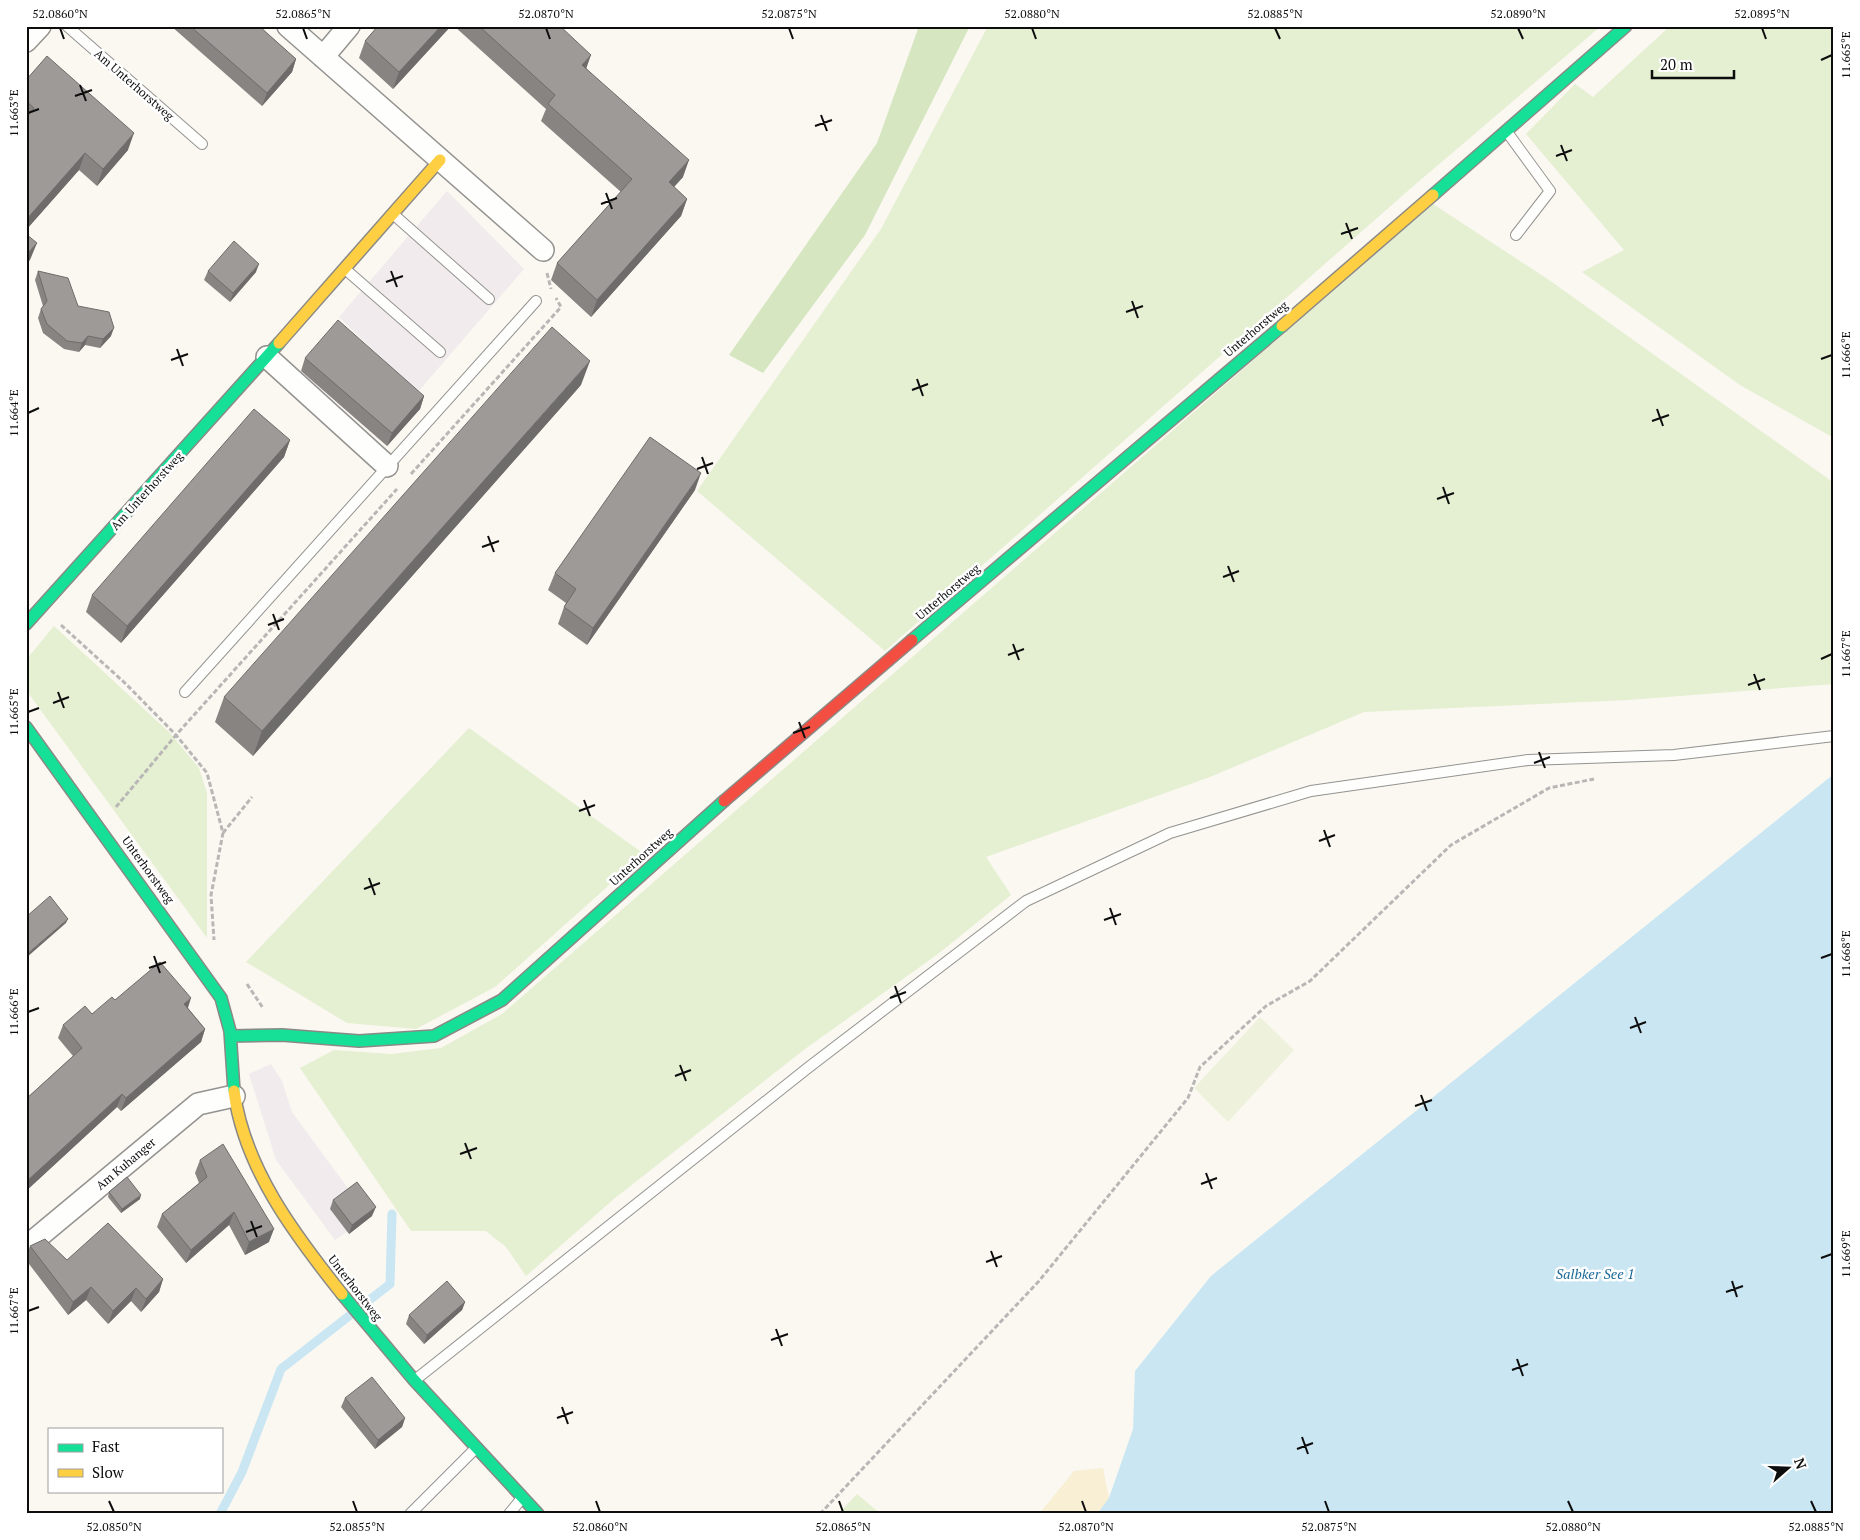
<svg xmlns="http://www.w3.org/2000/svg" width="1860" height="1540" viewBox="0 0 1860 1540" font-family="'PT Serif',serif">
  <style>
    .industrial { fill: #f1ebee }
    .green { fill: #e5efd2 }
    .forest { fill: #d6e6c1 }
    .sand { fill: #f8efd4 }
    .pitch { fill: #eef2dc }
    .water { fill: #c9e6f2 }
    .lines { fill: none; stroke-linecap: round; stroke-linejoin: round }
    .stream { stroke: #c9e6f2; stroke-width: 9 }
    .lane-casing { stroke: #949390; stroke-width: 12 }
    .street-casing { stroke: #949390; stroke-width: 24 }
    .fast-casing { stroke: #8a8986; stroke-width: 14 }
    .slow-casing { stroke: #8a8986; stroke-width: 14 }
    .jam-casing { stroke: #8a8986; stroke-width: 14 }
    .path { stroke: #b8b7b6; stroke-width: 3; stroke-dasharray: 5 2.5; stroke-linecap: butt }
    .lane { stroke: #fefefd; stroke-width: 10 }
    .street { stroke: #fefefd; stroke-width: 21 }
    .fast { stroke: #16e098; stroke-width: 11 }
    .slow { stroke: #ffcf43; stroke-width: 11 }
    .jam { stroke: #f24e42; stroke-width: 11 }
    .wall { fill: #878482 }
    .shaded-wall { fill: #6e6c6a }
    .building { fill: #9d9a97; stroke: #6e6c6a }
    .ticks { fill: none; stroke: #0d0d0d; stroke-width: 2 }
    .labels { text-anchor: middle; stroke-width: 5; stroke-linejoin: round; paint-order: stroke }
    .street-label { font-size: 12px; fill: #0d0d0d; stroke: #fff }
    .water-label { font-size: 14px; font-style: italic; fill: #1c6998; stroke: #fff }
    .neatline { fill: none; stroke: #0d0d0d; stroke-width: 2 }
    .ticks-label { font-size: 12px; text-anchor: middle; fill: #0d0d0d }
  </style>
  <rect width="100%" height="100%" fill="#faf8f1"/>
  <!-- industrial -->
  <path class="industrial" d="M 447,191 L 524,269 L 417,393 L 339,317 Z
    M 271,1064 L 282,1081 L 292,1112 L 369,1217 L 335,1240 L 276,1160 L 249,1074 Z"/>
  <!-- green -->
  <path class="green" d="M 988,26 L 1601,26 L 1410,189 L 885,651 L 697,491 L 881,229 Z
    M 1670,26 L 1834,26 L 1834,438 L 1740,385 L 1582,272 L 1624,250 L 1526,134 L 1575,84 L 1593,97 Z
    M 1433,204 L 1549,280 L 1834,483 L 1834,684 L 1628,700 L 1364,712 L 1210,777 L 986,857 L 1011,895 L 938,954 L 805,1049 L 615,1198 L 526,1276 L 506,1247 L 486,1231 L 411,1231 L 300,1068 L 334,1050 L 391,1054 L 441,1048 L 502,1014 Z
    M 54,626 L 170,733 L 199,768 L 207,793 L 207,938 L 26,690 L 26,660 Z
    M 469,728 L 644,854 L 495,987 L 416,1029 L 347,1023 L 246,962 Z
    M 857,1494 L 881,1514 L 838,1514 Z"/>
  <!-- forest -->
  <path class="forest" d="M 919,26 L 970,26 L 865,235 L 763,373 L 729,355 L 877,143 Z"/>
  <!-- sand -->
  <path class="sand" d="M 1103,1468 L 1109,1499 L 1097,1514 L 1039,1514 L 1074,1471 Z"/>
  <!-- pitch -->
  <path class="pitch" d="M 1260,1017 L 1294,1050 L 1228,1122 L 1194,1088 Z"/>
  <!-- water -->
  <path class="water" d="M 1834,774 L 1834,1514 L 1097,1514 L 1109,1498 L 1133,1429 L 1135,1371 L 1211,1276 Z"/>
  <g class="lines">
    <!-- stream -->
    <path class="stream" d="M 220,1514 L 242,1472 L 281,1369 L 390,1284 L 392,1214"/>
    <defs>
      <path id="lane" d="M 67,26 L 202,144
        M 1507,132 L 1550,191 L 1516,235
        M 393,214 L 489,299
        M 345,269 L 440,352
        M 185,692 L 536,301
        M 415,1380 L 809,1067 L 1026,901 L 1170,833 L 1311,791 L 1528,760 L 1674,755 L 1834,736
        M 410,1514 L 475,1449
        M 509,1514 L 522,1498"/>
      <path id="street" d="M 288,26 L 543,250
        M 26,41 L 40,26
        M 323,57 L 349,26
        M 267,357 L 387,466
        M 26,1247 L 198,1104 L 234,1096"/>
      <path id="fast" d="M 1433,195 L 1626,26
        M 26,624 L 279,343
        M 912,640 L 1282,326
        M 26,727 L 221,998 L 230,1031 L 234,1091
        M 232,1036 L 282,1035 L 359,1041 L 434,1036 L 502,1000 L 724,801
        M 342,1294 L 414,1380 L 538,1514"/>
      <path id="slow" d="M 1282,326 L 1433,195
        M 279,343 L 440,160
        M 234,1091 C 244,1168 295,1235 342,1294"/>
      <path id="jam" d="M 724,801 L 912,640"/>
    </defs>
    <!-- lane casing -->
    <use href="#lane" class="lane-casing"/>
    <!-- street casing -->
    <use href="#street" class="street-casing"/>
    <!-- fast casing -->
    <use href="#fast" class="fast-casing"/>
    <!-- slow casing -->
    <use href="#slow" class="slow-casing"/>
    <!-- jam casing -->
    <use href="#jam" class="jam-casing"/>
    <!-- path -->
    <path class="path" d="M 547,273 L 551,289
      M 411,474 L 561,307 L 556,298
      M 61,625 L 126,684 L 176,735 L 207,773 L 223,833 L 211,895 L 214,940
      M 116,807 L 176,735 L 397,489
      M 223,833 L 252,797
      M 247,984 L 263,1008
      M 820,1514 L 1039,1281 L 1188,1098 L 1200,1067 L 1266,1006 L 1310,981 L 1451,845 L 1549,788 L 1594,779"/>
    <!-- lane -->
    <use href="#lane" class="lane"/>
    <!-- street -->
    <use href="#street" class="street"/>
    <!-- fast -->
    <use href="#fast" class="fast"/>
    <!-- slow -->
    <use href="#slow" class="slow"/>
    <!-- jam -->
    <use href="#jam" class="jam"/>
  </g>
  <!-- wall -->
  <path class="wall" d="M 171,26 L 259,26 L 296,59 L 292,72 L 262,106 Z
    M 378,26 L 451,26 L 393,89 L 359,58 L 365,41 Z
    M 454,26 L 560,26 L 586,68 L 683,177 L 674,187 L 687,199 L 681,216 L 591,317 L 551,280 L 557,263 L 621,192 L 541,121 L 546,109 Z
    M 26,80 L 128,150 L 97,186 L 79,170 L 26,230 Z
    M 38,271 L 78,306 L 111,336 L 100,348 L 85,345 L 79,352 L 64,349 L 43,333 L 38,318 L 41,309 L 43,306 L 35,280 Z
    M 208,271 L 256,272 L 230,302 L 204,280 Z
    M 305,358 L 424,396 L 420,409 L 387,446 L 301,371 Z
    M 581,385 L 253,756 L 215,722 L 224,697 Z
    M 290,440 L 284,457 L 121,643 L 86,612 L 92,595 Z
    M 695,490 L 587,645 L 558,624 L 564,607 L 566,603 L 548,590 L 555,573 Z
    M 115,1000 L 188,1008 L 205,1029 L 201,1042 L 121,1111 L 117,1107 L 26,1191 L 26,1099 L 73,1056 L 58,1038 L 63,1025 L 92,1014 Z
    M 200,1160 L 269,1242 L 245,1255 L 229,1225 L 186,1263 L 157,1227 L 162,1214 L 199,1183 L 195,1173 Z
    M 109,1192 L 140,1199 L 121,1213 L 108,1197 Z
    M 333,1200 L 372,1216 L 349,1234 L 330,1209 Z
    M 30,1246 L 67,1260 L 163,1279 L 159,1292 L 141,1312 L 131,1301 L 108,1324 L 86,1300 L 68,1315 L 26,1260 L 26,1258 Z
    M 465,1302 L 462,1310 L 424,1344 L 406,1324 L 409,1315 Z
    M 345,1398 L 405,1418 L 402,1427 L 375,1449 L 341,1407 Z"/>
  <!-- shaded-wall -->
  <path class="shaded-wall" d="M 441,26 L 451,26 L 393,89 L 399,72 Z
    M 591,55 L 585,72 L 582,65 Z
    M 296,59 L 292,72 L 262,106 L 267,93 Z
    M 134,133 L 128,150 L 97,186 L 103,169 Z
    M 85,153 L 79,170 L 26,230 L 26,220 Z
    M 689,160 L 683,177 L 663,199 L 669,182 Z
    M 687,199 L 681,216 L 591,317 L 597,300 Z
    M 37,243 L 30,260 L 26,265 L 26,255 Z
    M 259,264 L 256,272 L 230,302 L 233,293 Z
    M 114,328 L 111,336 L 100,348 L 103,339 Z
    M 88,336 L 85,345 L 79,352 L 82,343 Z
    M 590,361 L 581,385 L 253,756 L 262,731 Z
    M 424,396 L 420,409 L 387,446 L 392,433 Z
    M 290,440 L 284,457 L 121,643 L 127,626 Z
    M 701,473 L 695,490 L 587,645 L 593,628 Z
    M 68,919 L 66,923 L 26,958 L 26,955 Z
    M 191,998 L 187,1011 L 184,1004 Z
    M 205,1029 L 201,1042 L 121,1111 L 126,1098 Z
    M 122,1094 L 117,1107 L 26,1191 L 26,1182 Z
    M 141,1195 L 140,1199 L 121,1213 L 122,1209 Z
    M 376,1207 L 372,1216 L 349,1234 L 352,1225 Z
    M 234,1212 L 229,1225 L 186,1263 L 191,1250 Z
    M 274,1229 L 269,1242 L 245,1255 L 249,1242 Z
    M 163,1279 L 159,1292 L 141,1312 L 146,1299 Z
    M 91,1287 L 86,1300 L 68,1315 L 73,1302 Z
    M 136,1288 L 131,1301 L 108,1324 L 113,1311 Z
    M 465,1302 L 462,1310 L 424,1344 L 427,1335 Z
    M 405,1418 L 402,1427 L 375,1449 L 378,1440 Z"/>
  <!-- building -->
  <path class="building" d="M 190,26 L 259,26 L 296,59 L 267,93 Z
    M 378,26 L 441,26 L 399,72 L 365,41 Z
    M 479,26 L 560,26 L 591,55 L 582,65 L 689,160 L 669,182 L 687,199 L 597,300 L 557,263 L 632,179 L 548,104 L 555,95 Z
    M 47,56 L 134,133 L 103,169 L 85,153 L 26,220 L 26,118 L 34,108 L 26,101 L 26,80 Z
    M 26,234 L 37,243 L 26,255 Z
    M 234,241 L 259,264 L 233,293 L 208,271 Z
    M 38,271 L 68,278 L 78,306 L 109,312 L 114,328 L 103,339 L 88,336 L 82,343 L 67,341 L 47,324 L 41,309 L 47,301 Z
    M 338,320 L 424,396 L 392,433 L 305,358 Z
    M 552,327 L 590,361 L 262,731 L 224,697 Z
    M 254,409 L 290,440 L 127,626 L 92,595 Z
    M 650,437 L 701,473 L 593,628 L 564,607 L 576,589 L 555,573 Z
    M 26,833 L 29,836 L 26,839 Z
    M 50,896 L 68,919 L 26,955 L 26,917 Z
    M 160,962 L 191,998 L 184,1004 L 205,1029 L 126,1098 L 122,1094 L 26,1182 L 26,1099 L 82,1048 L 63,1025 L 85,1006 L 92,1014 L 112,997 L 115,1000 Z
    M 223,1144 L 274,1229 L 249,1242 L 234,1212 L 191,1250 L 162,1214 L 207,1177 L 200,1160 Z
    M 127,1177 L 141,1195 L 122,1209 L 109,1192 Z
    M 357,1182 L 376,1207 L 352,1225 L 333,1200 Z
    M 108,1223 L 163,1279 L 146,1299 L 136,1288 L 113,1311 L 91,1287 L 73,1302 L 30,1246 L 45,1239 L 67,1260 Z
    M 447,1281 L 465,1302 L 427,1335 L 409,1315 Z
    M 372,1377 L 405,1418 L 378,1440 L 345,1398 Z"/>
  <!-- ticks -->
  <path class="ticks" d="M 60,28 L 64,39M 303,28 L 307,39M 546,28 L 550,39M 789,28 L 793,39M 1032,28 L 1036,39M 1275,28 L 1280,39M 1518,28 L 1523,39M 1762,28 L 1766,39M 1821,60 L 1832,55M 80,85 L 86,101M 75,96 L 92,90M 28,113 L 39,109M 821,115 L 827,131M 815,126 L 832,120M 1561,145 L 1567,161M 1556,156 L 1572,150M 606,193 L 612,209M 601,204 L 617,198M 1346,223 L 1352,239M 1341,234 L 1358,228M 391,271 L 397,287M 386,282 L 403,276M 1132,301 L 1138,318M 1126,312 L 1143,306M 177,349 L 183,366M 1821,359 L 1832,355M 171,360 L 188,354M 917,379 L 923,396M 912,390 L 928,384M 1657,409 L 1663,426M 28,413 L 39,408M 1652,421 L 1669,415M 702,457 L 708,474M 697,469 L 713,463M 1443,487 L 1449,504M 1437,499 L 1454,493M 488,536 L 494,552M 482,547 L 499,541M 1228,566 L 1234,582M 1223,577 L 1239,571M 273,614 L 279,630M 268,625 L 284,619M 1013,644 L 1019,660M 1008,655 L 1024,649M 1821,659 L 1832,654M 1754,674 L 1760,690M 1748,685 L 1765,679M 58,692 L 64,708M 53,703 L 69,697M 28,712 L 39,708M 799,722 L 805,738M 793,733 L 810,727M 1539,752 L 1545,768M 1534,763 L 1550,757M 584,800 L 590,816M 579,811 L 595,805M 1324,830 L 1330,847M 1319,841 L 1335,835M 369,878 L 375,895M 364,889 L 380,883M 1110,908 L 1116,925M 1104,920 L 1121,914M 154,956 L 160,973M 1821,958 L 1832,954M 149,968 L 166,962M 895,986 L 901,1003M 890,998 L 906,992M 28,1012 L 39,1008M 1635,1017 L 1641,1033M 1630,1028 L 1646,1022M 680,1065 L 686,1081M 675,1076 L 691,1070M 1421,1095 L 1427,1111M 1415,1106 L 1432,1100M 465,1143 L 471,1159M 460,1154 L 477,1148M 1206,1173 L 1212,1189M 1201,1184 L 1217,1178M 251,1221 L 257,1237M 246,1232 L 262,1226M 991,1251 L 997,1267M 1821,1258 L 1832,1254M 986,1262 L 1002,1256M 1732,1281 L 1737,1297M 1726,1292 L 1743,1286M 28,1311 L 39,1307M 776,1329 L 782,1346M 771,1340 L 788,1334M 1517,1359 L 1523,1376M 1512,1370 L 1528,1364M 562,1407 L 568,1424M 557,1418 L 573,1412M 1302,1437 L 1308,1454M 1297,1449 L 1313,1443M 109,1501 L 114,1512M 353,1501 L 357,1512M 596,1501 L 600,1512M 839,1501 L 843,1512M 1082,1501 L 1086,1512M 1325,1501 L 1329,1512M 1568,1501 L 1573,1512M 1811,1501 L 1816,1512"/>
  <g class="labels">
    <!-- street labels -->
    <g class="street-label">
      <text transform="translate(134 85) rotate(41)" y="4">Am Unterhorstweg</text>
      <text transform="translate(1256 329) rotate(-40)" y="4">Unterhorstweg</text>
      <text transform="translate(147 491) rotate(-48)" y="4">Am Unterhorstweg</text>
      <text transform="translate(948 592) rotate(-40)" y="4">Unterhorstweg</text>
      <text transform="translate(641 857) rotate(-42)" y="4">Unterhorstweg</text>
      <text transform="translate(148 870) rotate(54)" y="4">Unterhorstweg</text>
      <text transform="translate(126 1164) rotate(-40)" y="4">Am Kuhanger</text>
      <text transform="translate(355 1288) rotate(52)" y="4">Unterhorstweg</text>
    </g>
    <!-- water labels -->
    <g class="water-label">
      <text x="1595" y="1279">Salbker See 1</text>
    </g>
  </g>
  <!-- border -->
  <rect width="1860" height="1540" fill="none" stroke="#ffffff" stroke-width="55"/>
  <!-- legend -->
  <rect x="48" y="1428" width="175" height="65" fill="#ffffff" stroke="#9e9e9e"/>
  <rect x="58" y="1444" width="25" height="8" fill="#16e098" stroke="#9e9e9e"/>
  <text x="92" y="1452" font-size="15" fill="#0d0d0d">Fast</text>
  <rect x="58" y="1469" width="25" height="8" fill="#ffcf43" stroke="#9e9e9e"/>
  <text x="92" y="1478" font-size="15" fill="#0d0d0d">Slow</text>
  <!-- north arrow -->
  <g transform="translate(1788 1468) rotate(70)" stroke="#ffffff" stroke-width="4" paint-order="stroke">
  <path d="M0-4L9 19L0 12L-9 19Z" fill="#0d0d0d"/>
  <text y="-8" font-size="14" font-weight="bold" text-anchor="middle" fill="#0d0d0d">N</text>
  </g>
  <!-- scale -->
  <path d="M1652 70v8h82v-8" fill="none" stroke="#0d0d0d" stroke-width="2.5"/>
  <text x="1660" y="70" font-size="15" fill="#0d0d0d" stroke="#ffffff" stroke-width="4" paint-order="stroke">20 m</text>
  <rect x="28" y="28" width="1804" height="1484" class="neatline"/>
  <g class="ticks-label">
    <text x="60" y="18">52.0860°N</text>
    <text x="303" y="18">52.0865°N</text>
    <text x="546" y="18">52.0870°N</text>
    <text x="789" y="18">52.0875°N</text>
    <text x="1032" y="18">52.0880°N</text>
    <text x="1275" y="18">52.0885°N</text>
    <text x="1518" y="18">52.0890°N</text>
    <text x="1762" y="18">52.0895°N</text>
    <text transform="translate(1846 55) rotate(-90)" y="4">11.665°E</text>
    <text transform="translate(14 113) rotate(-90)" y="4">11.663°E</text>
    <text transform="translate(1846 355) rotate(-90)" y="4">11.666°E</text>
    <text transform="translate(14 413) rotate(-90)" y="4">11.664°E</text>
    <text transform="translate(1846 654) rotate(-90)" y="4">11.667°E</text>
    <text transform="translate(14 712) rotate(-90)" y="4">11.665°E</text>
    <text transform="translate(1846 954) rotate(-90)" y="4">11.668°E</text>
    <text transform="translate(14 1012) rotate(-90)" y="4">11.666°E</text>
    <text transform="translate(1846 1254) rotate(-90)" y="4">11.669°E</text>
    <text transform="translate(14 1311) rotate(-90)" y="4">11.667°E</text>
    <text x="114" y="1531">52.0850°N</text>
    <text x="357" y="1531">52.0855°N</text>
    <text x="600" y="1531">52.0860°N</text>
    <text x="843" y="1531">52.0865°N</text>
    <text x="1086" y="1531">52.0870°N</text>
    <text x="1329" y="1531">52.0875°N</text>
    <text x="1573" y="1531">52.0880°N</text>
    <text x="1816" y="1531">52.0885°N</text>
  </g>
</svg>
